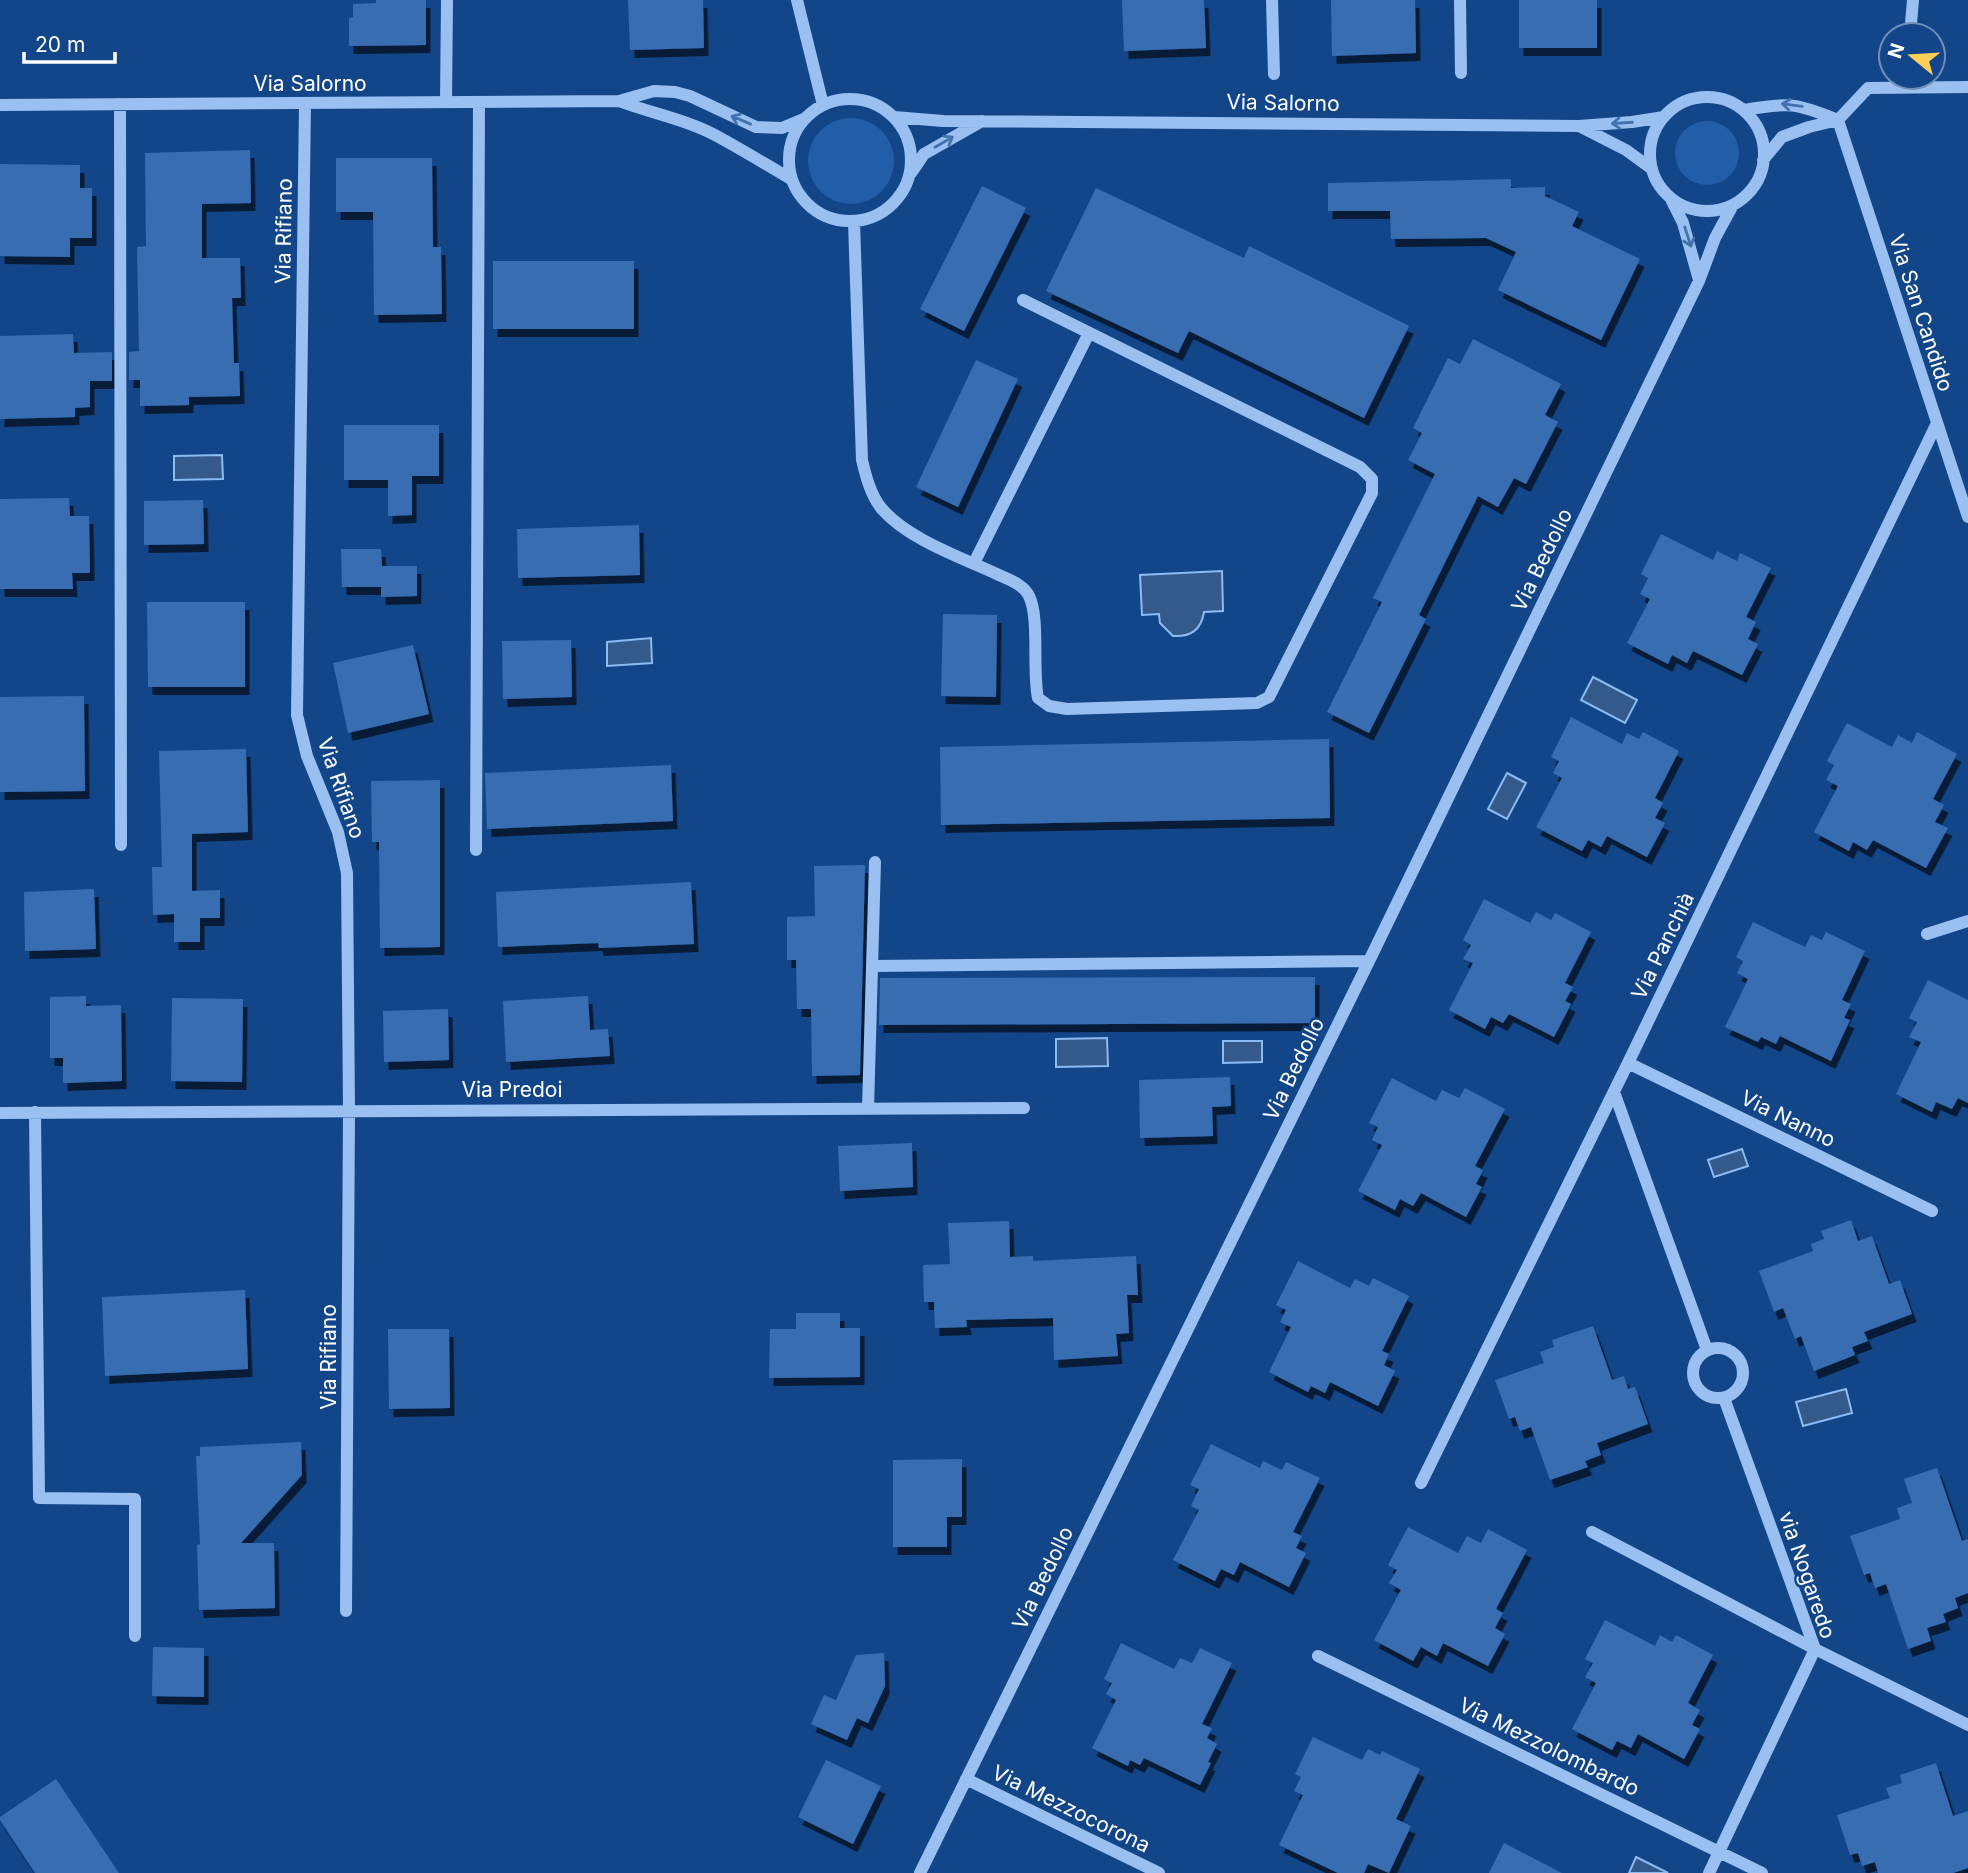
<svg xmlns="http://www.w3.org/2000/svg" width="1968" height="1873" viewBox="0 0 1968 1873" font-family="Inter,sans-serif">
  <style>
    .green { fill: #225da8 }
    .water { fill: #345a8c; stroke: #8bbbf3; stroke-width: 2 }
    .building { fill: #376db2; filter: url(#shadow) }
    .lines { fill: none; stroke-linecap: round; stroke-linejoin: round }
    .minor { stroke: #99c0f0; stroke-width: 12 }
    .oneway { stroke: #4271ad }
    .labels { text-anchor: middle; stroke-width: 5; stroke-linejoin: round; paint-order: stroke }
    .street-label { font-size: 21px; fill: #fff; stroke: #134689 }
  </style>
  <defs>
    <filter id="shadow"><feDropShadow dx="4.5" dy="8" stdDeviation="0" flood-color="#0009"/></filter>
  </defs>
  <rect width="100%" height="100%" fill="#134689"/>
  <!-- green -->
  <path class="green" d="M808 161a43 43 0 1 1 86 0a43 43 0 1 1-86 0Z
    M1675 153a32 32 0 1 1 64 0a32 32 0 1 1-64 0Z"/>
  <!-- water -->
  <path class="water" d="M 222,455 L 223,479 L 174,480 L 174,456 Z
    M 1222,571 L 1223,611 L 1204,612 C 1201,630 1191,637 1173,636 L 1160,623 L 1159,614 L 1142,615 L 1140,575 Z
    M 651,638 L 652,663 L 607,666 L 607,642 Z
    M 1593,677 L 1637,700 L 1625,723 L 1581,700 Z
    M 1507,773 L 1526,783 L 1507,819 L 1488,809 Z
    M 1107,1038 L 1108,1066 L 1056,1067 L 1056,1039 Z
    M 1223,1041 L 1262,1041 L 1262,1062 L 1223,1063 Z
    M 1742,1149 L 1748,1166 L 1714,1177 L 1708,1160 Z
    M 1846,1389 L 1852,1413 L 1803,1426 L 1796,1402 Z
    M 1636,1857 L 1668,1873 L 1629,1873 Z"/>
  <!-- building -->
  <path class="building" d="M 376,0 L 426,0 L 426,45 L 349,46 L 349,18 L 353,17 L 353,4 L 376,3 Z
    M 628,0 L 703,0 L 704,48 L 630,50 Z
    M 1122,0 L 1204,0 L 1206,48 L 1124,51 Z
    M 1331,0 L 1415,0 L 1416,53 L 1332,56 Z
    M 1519,0 L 1597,0 L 1597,48 L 1519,48 Z
    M 250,150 L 251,203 L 202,204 L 202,258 L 240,258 L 241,298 L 232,298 L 234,363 L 239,363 L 240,396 L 189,397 L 189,405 L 140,406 L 140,380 L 129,380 L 129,352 L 139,351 L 137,247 L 146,246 L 145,153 Z
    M 336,158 L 432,158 L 433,247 L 441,247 L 442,314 L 374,315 L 373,212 L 336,212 Z
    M 0,164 L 80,165 L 80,188 L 92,188 L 92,238 L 70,238 L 70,257 L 0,256 Z
    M 1511,179 L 1511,188 L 1545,187 L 1545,196 L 1579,212 L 1572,226 L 1640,259 L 1601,340 L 1498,290 L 1516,252 L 1486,238 L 1391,239 L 1390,211 L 1328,211 L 1328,183 Z
    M 982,186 L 1026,208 L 964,331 L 920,309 Z
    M 1096,188 L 1244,258 L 1249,246 L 1409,326 L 1364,418 L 1189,331 L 1178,353 L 1046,291 Z
    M 493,261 L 634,261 L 634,329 L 493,329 Z
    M 73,334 L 74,353 L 112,352 L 112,381 L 90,381 L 90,407 L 75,408 L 75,417 L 0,419 L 0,336 Z
    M 1473,339 L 1561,384 L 1545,415 L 1558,422 L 1526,484 L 1514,478 L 1498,507 L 1478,496 L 1419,615 L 1426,619 L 1369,733 L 1327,712 L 1382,602 L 1373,598 L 1435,474 L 1408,460 L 1422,433 L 1413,428 L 1448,358 L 1460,364 Z
    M 976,360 L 1018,379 L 958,507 L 916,487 Z
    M 344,425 L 439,425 L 439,476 L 412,476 L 412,515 L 388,516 L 388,480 L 344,480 Z
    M 69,498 L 70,516 L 89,516 L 90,573 L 72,573 L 73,589 L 0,589 L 0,499 Z
    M 203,500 L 204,544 L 144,545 L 144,501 Z
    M 639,525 L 640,575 L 518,578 L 517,529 Z
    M 1661,534 L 1713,560 L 1717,551 L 1737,561 L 1740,553 L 1771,568 L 1746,617 L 1756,622 L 1748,639 L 1758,644 L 1742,675 L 1693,651 L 1687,663 L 1672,655 L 1668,664 L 1627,643 L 1650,599 L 1640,594 L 1648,578 L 1641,574 Z
    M 341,549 L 381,549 L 382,566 L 417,566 L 417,596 L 381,597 L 381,587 L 342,587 Z
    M 147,602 L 245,602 L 245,687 L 148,687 Z
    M 943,614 L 997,615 L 996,697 L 941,696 Z
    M 571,640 L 572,697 L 503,699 L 502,641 Z
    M 413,645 L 429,714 L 348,733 L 333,663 Z
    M 84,696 L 85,791 L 0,792 L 0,697 Z
    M 1571,717 L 1622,744 L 1627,733 L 1639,739 L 1643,732 L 1679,751 L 1655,798 L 1663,803 L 1655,818 L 1665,823 L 1647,857 L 1607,836 L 1601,847 L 1588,840 L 1582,851 L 1536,827 L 1562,778 L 1553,773 L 1559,761 L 1551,757 Z
    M 1847,723 L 1892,747 L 1898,735 L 1912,743 L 1917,732 L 1957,754 L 1933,799 L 1944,805 L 1935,822 L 1948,828 L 1926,868 L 1873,840 L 1867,850 L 1853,842 L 1849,851 L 1814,832 L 1838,786 L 1826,780 L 1834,765 L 1827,761 Z
    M 1329,739 L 1330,818 L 941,825 L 940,747 Z
    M 246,749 L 248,832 L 192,834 L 192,891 L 220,890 L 220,918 L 200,918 L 200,942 L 174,942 L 174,914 L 153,915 L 152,867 L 162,867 L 159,751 Z
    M 671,765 L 673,821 L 487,829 L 485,773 Z
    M 440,780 L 440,947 L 380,948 L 379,842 L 372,842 L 371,781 Z
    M 865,865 L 860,1075 L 812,1076 L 811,1009 L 797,1009 L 796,960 L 787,960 L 787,917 L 815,916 L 814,866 Z
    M 691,882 L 694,944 L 599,948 L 598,943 L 498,947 L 496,892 Z
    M 94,889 L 96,949 L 25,951 L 24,892 Z
    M 1484,899 L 1530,923 L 1536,912 L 1551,920 L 1555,913 L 1591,932 L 1565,983 L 1573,987 L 1565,1001 L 1571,1004 L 1554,1037 L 1509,1014 L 1503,1023 L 1491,1017 L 1485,1029 L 1449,1010 L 1473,963 L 1463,959 L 1471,945 L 1463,940 Z
    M 1753,922 L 1805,947 L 1811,935 L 1822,940 L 1826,932 L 1865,951 L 1842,1000 L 1851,1004 L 1844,1018 L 1850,1020 L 1831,1061 L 1780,1036 L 1776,1044 L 1761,1037 L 1758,1042 L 1725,1027 L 1748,979 L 1737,973 L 1743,961 L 1736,957 Z
    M 1315,977 L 1315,1023 L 879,1025 L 880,978 Z
    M 1928,980 L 1968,1000 L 1968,1103 L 1958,1098 L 1952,1109 L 1936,1102 L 1932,1112 L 1896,1094 L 1921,1042 L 1909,1037 L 1917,1022 L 1909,1018 Z
    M 86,996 L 86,1006 L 121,1005 L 122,1081 L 63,1083 L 63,1058 L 50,1058 L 50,997 Z
    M 588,996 L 590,1030 L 608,1029 L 610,1056 L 506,1062 L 503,1001 Z
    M 172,998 L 243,999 L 242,1082 L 171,1081 Z
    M 448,1009 L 449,1060 L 384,1062 L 383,1011 Z
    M 1230,1077 L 1231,1106 L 1212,1107 L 1213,1136 L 1140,1138 L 1139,1080 Z
    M 1392,1078 L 1436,1101 L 1442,1090 L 1459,1098 L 1465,1088 L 1505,1109 L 1475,1166 L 1483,1170 L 1476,1184 L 1482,1187 L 1466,1217 L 1421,1193 L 1413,1206 L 1400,1199 L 1395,1210 L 1358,1191 L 1382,1145 L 1372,1140 L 1378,1127 L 1369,1123 Z
    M 912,1143 L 913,1187 L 840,1191 L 838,1146 Z
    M 1851,1220 L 1858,1241 L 1872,1236 L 1889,1284 L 1900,1280 L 1912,1314 L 1864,1332 L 1868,1341 L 1852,1347 L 1855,1355 L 1814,1371 L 1801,1336 L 1795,1339 L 1783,1308 L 1774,1312 L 1759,1271 L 1813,1251 L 1811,1244 L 1824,1239 L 1821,1231 Z
    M 1009,1221 L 1010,1257 L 1033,1256 L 1033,1261 L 1136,1256 L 1138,1295 L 1127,1295 L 1129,1333 L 1116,1334 L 1118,1356 L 1054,1360 L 1053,1318 L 966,1320 L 967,1327 L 935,1328 L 934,1302 L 924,1302 L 923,1265 L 950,1264 L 948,1223 Z
    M 1298,1261 L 1350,1288 L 1355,1279 L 1369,1286 L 1373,1278 L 1409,1296 L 1382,1351 L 1389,1354 L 1384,1365 L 1395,1371 L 1378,1406 L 1330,1382 L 1325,1393 L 1311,1386 L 1308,1392 L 1269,1372 L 1291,1327 L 1280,1322 L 1286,1310 L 1276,1305 Z
    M 245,1290 L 248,1369 L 105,1376 L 102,1297 Z
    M 796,1313 L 840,1313 L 840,1328 L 860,1328 L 860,1377 L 769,1378 L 770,1329 L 796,1329 Z
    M 1593,1326 L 1612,1380 L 1624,1376 L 1628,1389 L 1635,1387 L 1648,1424 L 1597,1443 L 1601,1455 L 1585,1461 L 1588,1467 L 1550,1480 L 1531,1427 L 1520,1431 L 1515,1417 L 1509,1419 L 1495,1380 L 1544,1363 L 1540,1352 L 1554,1347 L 1552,1340 Z
    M 388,1329 L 449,1329 L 450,1408 L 389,1409 Z
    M 301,1442 L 302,1475 L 241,1543 L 274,1543 L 275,1608 L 199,1610 L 197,1545 L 200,1544 L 196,1456 L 200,1456 L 200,1447 Z
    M 1211,1444 L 1260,1468 L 1263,1461 L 1282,1470 L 1286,1462 L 1320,1478 L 1293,1532 L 1302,1536 L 1296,1548 L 1306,1553 L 1289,1587 L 1240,1562 L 1234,1575 L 1221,1569 L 1215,1581 L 1173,1560 L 1199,1510 L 1191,1506 L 1199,1489 L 1190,1485 Z
    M 962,1459 L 962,1517 L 947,1517 L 947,1547 L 893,1547 L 893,1460 Z
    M 1937,1468 L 1962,1541 L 1968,1539 L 1968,1593 L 1955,1598 L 1958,1608 L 1943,1614 L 1946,1622 L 1927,1628 L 1931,1641 L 1908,1649 L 1886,1584 L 1875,1588 L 1870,1573 L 1864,1575 L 1850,1536 L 1900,1519 L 1897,1508 L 1912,1503 L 1904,1479 Z
    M 1408,1527 L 1458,1553 L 1467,1536 L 1481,1543 L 1488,1529 L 1527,1550 L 1496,1609 L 1503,1613 L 1495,1628 L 1505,1634 L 1488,1666 L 1443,1643 L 1437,1656 L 1421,1647 L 1413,1661 L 1374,1640 L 1401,1590 L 1389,1583 L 1397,1570 L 1388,1565 Z
    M 1605,1620 L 1655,1646 L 1660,1635 L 1672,1642 L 1676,1635 L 1713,1655 L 1688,1703 L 1700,1710 L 1692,1725 L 1700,1729 L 1684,1759 L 1638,1734 L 1631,1748 L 1617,1741 L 1612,1750 L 1572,1729 L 1596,1683 L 1585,1677 L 1593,1663 L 1585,1659 Z
    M 1121,1643 L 1174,1669 L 1180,1658 L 1192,1663 L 1200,1648 L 1232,1663 L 1202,1724 L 1212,1728 L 1207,1738 L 1217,1744 L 1208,1762 L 1211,1763 L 1200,1785 L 1144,1758 L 1140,1765 L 1130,1760 L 1128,1766 L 1092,1748 L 1116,1700 L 1106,1694 L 1112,1683 L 1104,1679 Z
    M 153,1647 L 204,1648 L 204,1697 L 152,1696 Z
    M 884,1653 L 885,1686 L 868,1723 L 857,1718 L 847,1740 L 811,1724 L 824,1695 L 836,1700 L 856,1655 Z
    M 1313,1737 L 1362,1760 L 1368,1749 L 1380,1755 L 1382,1751 L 1420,1769 L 1396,1819 L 1411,1826 L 1389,1873 L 1368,1864 L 1364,1873 L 1338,1873 L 1279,1845 L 1303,1795 L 1294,1791 L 1301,1777 L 1295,1774 Z
    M 826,1760 L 881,1786 L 853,1844 L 798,1817 Z
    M 1936,1763 L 1953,1816 L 1968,1811 L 1968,1868 L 1953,1873 L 1878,1873 L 1875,1862 L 1862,1866 L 1858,1853 L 1850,1855 L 1837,1815 L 1890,1798 L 1886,1788 L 1902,1783 L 1900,1775 Z
    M 56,1779 L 119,1873 L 35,1873 L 0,1820 L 0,1817 Z
    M 1504,1843 L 1562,1873 L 1489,1873 Z"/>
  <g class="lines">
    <!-- minor -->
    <path class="minor" d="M 797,0 L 823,105
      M 1272,0 L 1274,74
      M 1460,0 L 1461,73
      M 1910,35 L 1913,0
      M1650 154a57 57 0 1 1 114 0a57 57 0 1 1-114 0Z
      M789 160a61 61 0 1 1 122 0a61 61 0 1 1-122 0Z
      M 619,101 C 650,113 682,118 711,133 C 738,147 765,164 791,179
      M 446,102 L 447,0
      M 305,103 L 297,715 L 307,756 L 338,832 L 347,873 L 349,1110 L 346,1611
      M 120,104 L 121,845
      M 0,105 L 619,101 L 654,91 L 675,92 L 690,96 L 756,127 L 782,128 L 806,118
      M 1744,110 C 1788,102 1797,103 1838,120 L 1968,517
      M 894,117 L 943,121 L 1579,126 L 1632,122 L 1664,117
      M 1838,120 L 1868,88 L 1968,87
      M 1579,126 L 1626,150 L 1652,169
      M 1763,160 L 1782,137 L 1809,127 L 1838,120
      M 911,173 L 924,154 L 982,121
      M 1671,199 L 1683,223 L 1699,280
      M 854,222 L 862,460 C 866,477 871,496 882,509 C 909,540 963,558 999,575 C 1010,580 1024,585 1029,596 C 1040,618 1032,670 1038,698 L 1049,706 L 1067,709 L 1257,703 L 1269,697 L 1372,493 L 1372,479 L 1360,467 L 1023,300
      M 974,563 L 1089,333
      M 476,850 L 479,102
      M 1927,934 L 1968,921
      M 873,966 L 1369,961
      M 1628,1063 L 1932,1211
      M 1614,1092 L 1707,1350
      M 868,1109 L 875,862
      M 35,1112 L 39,1498 L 135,1499 L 135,1636
      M 0,1113 L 1024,1108
      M1693 1373a25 25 0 1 1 50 0a25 25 0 1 1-50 0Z
      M 1421,1483 L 1628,1063 L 1937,423
      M 1592,1532 L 1815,1649 L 1968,1725
      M 1318,1656 L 1762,1873
      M 966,1779 L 1159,1873
      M 920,1873 L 1369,961 L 1699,281 L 1715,238 L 1733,205
      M 1709,1873 L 1815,1649 L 1724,1398"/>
  </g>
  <!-- one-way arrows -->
  <defs><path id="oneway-shaft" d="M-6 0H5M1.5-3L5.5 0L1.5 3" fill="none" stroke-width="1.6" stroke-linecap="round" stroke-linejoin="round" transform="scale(1.75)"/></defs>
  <g class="oneway">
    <use href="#oneway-shaft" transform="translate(1792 105) rotate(-173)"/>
    <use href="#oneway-shaft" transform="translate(741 120) rotate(-157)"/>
    <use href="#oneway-shaft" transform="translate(1622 123) rotate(176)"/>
    <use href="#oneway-shaft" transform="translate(944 142) rotate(-30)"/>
    <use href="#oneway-shaft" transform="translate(1688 237) rotate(72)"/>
  </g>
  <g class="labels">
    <!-- street labels -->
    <g class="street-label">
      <text x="310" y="91">Via Salorno</text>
      <text transform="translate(1283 103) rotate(1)" y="7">Via Salorno</text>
      <text transform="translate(284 231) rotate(-89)" y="7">Via Rifiano</text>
      <text transform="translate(1921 313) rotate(72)" y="7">Via San Candido</text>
      <text transform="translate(1542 560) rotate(-64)" y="7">Via Bedollo</text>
      <text transform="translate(341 788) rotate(71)" y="7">Via Rifiano</text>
      <text transform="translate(1663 946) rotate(-64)" y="7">Via Panchià</text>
      <text transform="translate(1294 1069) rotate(-64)" y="7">Via Bedollo</text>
      <text x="512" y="1097">Via Predoi</text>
      <text transform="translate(1788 1119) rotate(26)" y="7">Via Nanno</text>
      <text transform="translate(329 1357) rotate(-90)" y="7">Via Rifiano</text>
      <text transform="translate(1807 1575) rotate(71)" y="7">via Nogaredo</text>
      <text transform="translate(1043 1578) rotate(-64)" y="7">Via Bedollo</text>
      <text transform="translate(1549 1747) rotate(26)" y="7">Via Mezzolombardo</text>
      <text transform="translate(1071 1809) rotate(26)" y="7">Via Mezzocorona</text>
    </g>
  </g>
  <!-- north arrow -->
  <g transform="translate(1912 56) rotate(288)"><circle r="33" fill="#134689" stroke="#7190b8" stroke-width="2"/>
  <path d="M0-5L12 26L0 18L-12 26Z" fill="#ffcf58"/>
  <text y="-10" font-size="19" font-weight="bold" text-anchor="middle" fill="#ffffff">N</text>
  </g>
  <!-- scale -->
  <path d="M24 52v10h91v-10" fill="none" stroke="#ffffff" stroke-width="3.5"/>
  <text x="35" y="52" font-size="21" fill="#ffffff" stroke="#134689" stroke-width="5" paint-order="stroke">20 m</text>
</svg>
